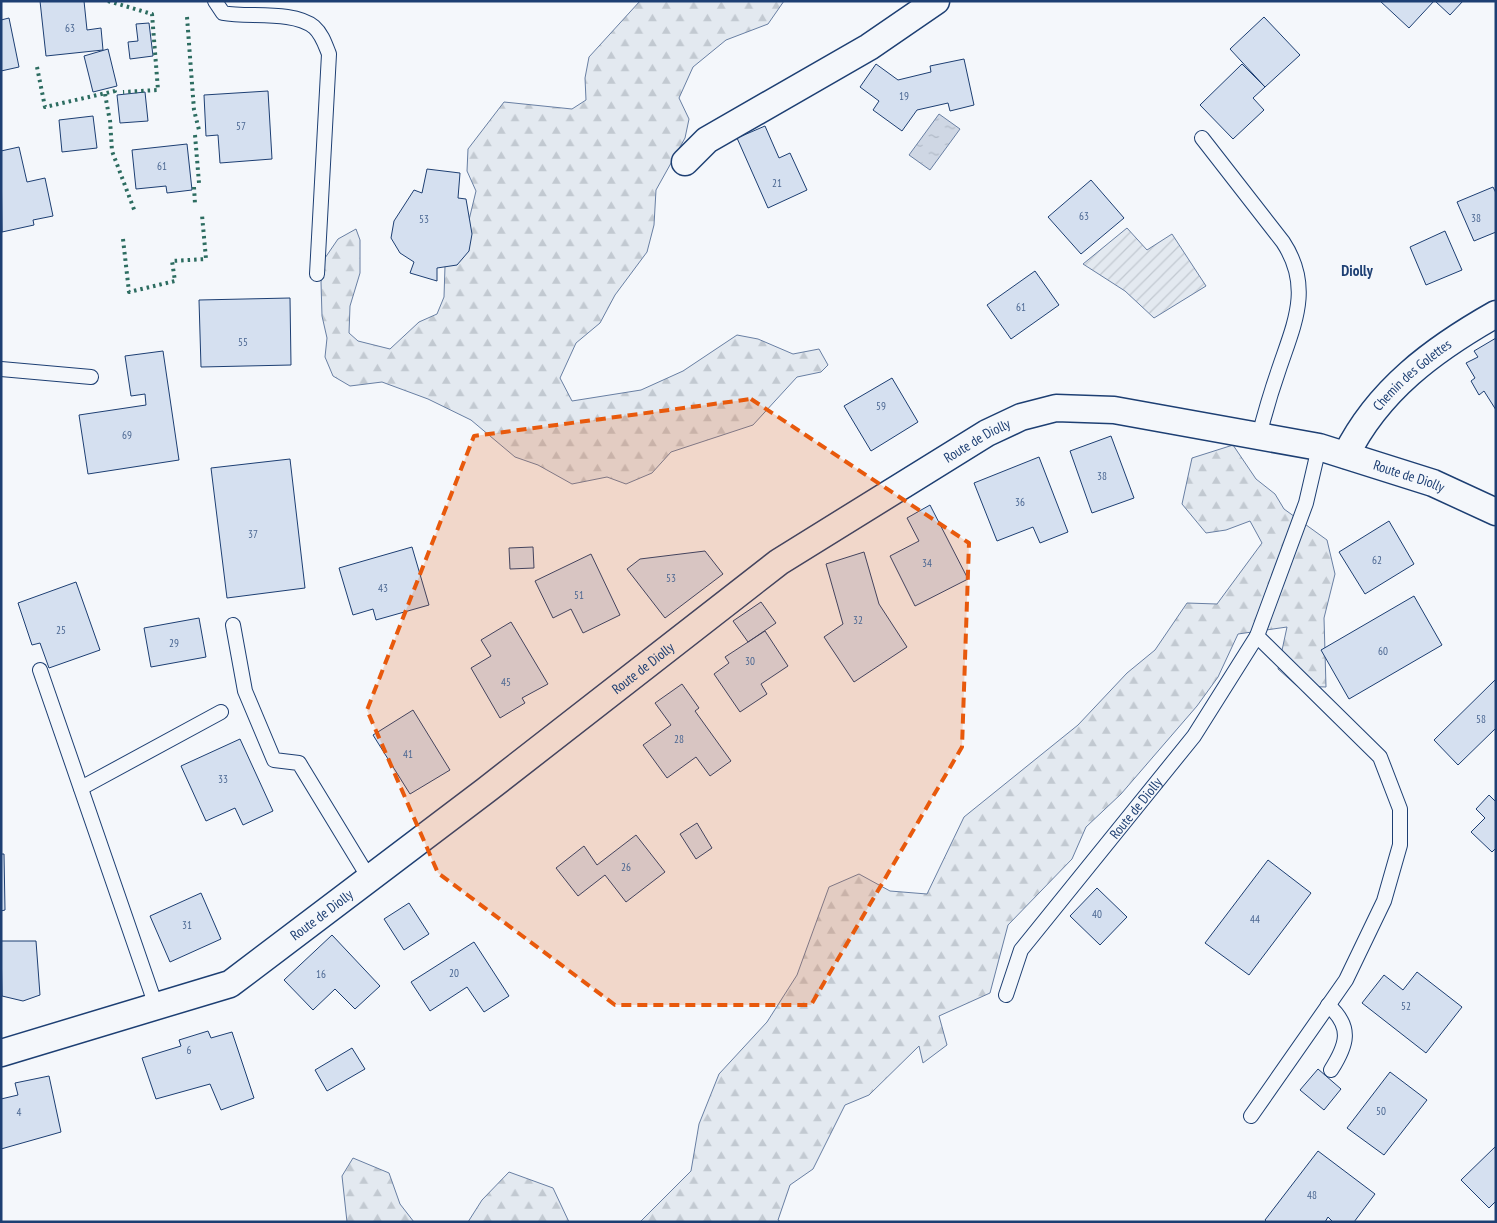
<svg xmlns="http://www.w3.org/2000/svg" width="1497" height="1223" viewBox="0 0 1497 1223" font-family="'PT Sans Narrow',sans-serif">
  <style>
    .forest { fill: url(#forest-firs); stroke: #687fa3 }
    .garden { fill: url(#garden-furrows); stroke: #687fa3 }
    .water { fill: url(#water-ripples); stroke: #687fa3 }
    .building { fill: #d5e0f0; stroke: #1d3f73 }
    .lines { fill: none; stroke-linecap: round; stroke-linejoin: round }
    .service-casing { stroke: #1d3f73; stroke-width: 16 }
    .minor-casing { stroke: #1d3f73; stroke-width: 29 }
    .service { stroke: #f4f7fb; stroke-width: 14 }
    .minor { stroke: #f4f7fb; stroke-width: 26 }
    .hedge { stroke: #2c6c60; stroke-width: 4; stroke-dasharray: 2.5 4; stroke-linecap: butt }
    .marked { fill: #e8590c; fill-opacity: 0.2; stroke: #e8590c; stroke-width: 4; stroke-dasharray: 10 6; stroke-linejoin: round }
    .labels { text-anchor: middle; stroke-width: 4; stroke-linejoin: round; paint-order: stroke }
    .number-label { font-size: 11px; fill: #4b6792 }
    .street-label { font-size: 14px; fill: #1d3f73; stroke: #f4f7fb }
    .neighbourhood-label { font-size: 15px; font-weight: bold; fill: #1d3f73; stroke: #f4f7fb }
  </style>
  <defs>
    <pattern id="forest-firs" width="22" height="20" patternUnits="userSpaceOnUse" patternTransform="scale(1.25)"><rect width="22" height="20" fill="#e3e9f0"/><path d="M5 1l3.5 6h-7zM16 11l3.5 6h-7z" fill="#c2c9d1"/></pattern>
    <pattern id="garden-furrows" width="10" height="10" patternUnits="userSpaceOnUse" patternTransform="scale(1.25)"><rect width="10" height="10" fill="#e3e9f0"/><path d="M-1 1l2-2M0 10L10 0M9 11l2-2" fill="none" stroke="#c2c9d1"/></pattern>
    <pattern id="water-ripples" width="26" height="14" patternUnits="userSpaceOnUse" patternTransform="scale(1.25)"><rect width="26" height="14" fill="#cfd7e4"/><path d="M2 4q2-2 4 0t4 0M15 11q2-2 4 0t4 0" fill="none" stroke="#b1bac7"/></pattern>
  </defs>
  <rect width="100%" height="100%" fill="#f4f7fb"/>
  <!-- forest -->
  <path class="forest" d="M 640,1 L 784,1 L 768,24 L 726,40 L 693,67 L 679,98 L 689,119 L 685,138 L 656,190 L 654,225 L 647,252 L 615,295 L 600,323 L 576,343 L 560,378 L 572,401 L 641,390 L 683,371 L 737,335 L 758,339 L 793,354 L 819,349 L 828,365 L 821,372 L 797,377 L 753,425 L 671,452 L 652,473 L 626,484 L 607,477 L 572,484 L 538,465 L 515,457 L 471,420 L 428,399 L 382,382 L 350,386 L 333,376 L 325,357 L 327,338 L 322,316 L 321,282 L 325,258 L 338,239 L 356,229 L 360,240 L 360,273 L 350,306 L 349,333 L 358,341 L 390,349 L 419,322 L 437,314 L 444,297 L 445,266 L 469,220 L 476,191 L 467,171 L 468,149 L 504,102 L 572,109 L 586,100 L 585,78 L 589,57 Z
    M 1233,445 L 1256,479 L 1275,494 L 1284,509 L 1327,540 L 1335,574 L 1324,618 L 1326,687 L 1297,686 L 1278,669 L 1287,627 L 1238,634 L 1218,677 L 1197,706 L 1121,794 L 1086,827 L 1072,859 L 1008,925 L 990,993 L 939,1016 L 947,1045 L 923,1063 L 919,1046 L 869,1095 L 845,1105 L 813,1169 L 790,1185 L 778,1220 L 781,1222 L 640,1222 L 691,1171 L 699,1124 L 719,1074 L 767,1022 L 797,975 L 829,887 L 859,874 L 890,891 L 927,894 L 964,817 L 1078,725 L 1127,673 L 1155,650 L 1187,603 L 1217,604 L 1262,543 L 1250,521 L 1226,530 L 1206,533 L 1182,504 L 1192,458 Z
    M 353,1158 L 389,1173 L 400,1204 L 414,1222 L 347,1222 L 342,1176 Z
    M 509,1172 L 553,1188 L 569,1222 L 468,1222 L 482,1200 Z"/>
  <!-- garden -->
  <path class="garden" d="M 1127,228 L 1147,250 L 1172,234 L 1206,286 L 1154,318 L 1125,291 L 1083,264 Z"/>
  <!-- water -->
  <path class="water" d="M 939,114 L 960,129 L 930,170 L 909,155 Z"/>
  <!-- building -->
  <path class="building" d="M 40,1 L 84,1 L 87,30 L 101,28 L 103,50 L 46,56 Z
    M 1380,1 L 1434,1 L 1409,28 Z
    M 1435,1 L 1463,1 L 1450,15 Z
    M 1264,17 L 1300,55 L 1265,87 L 1230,49 Z
    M 9,18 L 19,67 L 1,71 L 1,20 Z
    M 149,23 L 153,56 L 130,59 L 128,42 L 138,41 L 136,24 Z
    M 108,49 L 117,86 L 93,92 L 84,56 Z
    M 964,59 L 974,105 L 950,111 L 948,103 L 917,110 L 902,131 L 873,110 L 879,101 L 860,87 L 876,64 L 898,80 L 931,72 L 930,66 Z
    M 1242,64 L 1265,87 L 1253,98 L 1264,110 L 1233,139 L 1200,105 Z
    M 268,91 L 272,159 L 220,163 L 218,135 L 206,136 L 204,95 Z
    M 145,92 L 148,121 L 120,123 L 117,95 Z
    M 93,116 L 97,148 L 62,152 L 59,120 Z
    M 765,126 L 779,158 L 790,153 L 807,190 L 768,208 L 737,138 Z
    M 187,144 L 192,190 L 167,193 L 166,186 L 136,189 L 132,150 Z
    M 19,147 L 27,182 L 45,178 L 53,216 L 33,220 L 34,225 L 2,232 L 1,151 Z
    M 427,169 L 460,173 L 458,198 L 466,199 L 472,234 L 469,251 L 457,265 L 437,268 L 437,281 L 410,273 L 414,262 L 400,253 L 391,238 L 394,221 L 414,190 L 422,193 Z
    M 1091,180 L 1124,218 L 1081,254 L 1048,217 Z
    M 1493,187 L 1496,193 L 1496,232 L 1474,241 L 1457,202 Z
    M 1445,231 L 1462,270 L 1426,285 L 1410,247 Z
    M 1035,271 L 1059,305 L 1011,339 L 987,305 Z
    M 290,298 L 291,365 L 201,367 L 199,300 Z
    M 1496,338 L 1496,410 L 1484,391 L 1479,395 L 1471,381 L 1475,378 L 1466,363 L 1478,357 L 1474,351 Z
    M 163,351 L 179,460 L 88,474 L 79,415 L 146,405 L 145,394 L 131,396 L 125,356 Z
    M 892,378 L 918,422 L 871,451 L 844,406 Z
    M 1111,436 L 1134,498 L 1092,513 L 1070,451 Z
    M 1039,457 L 1068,532 L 1040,543 L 1033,527 L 997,541 L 974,483 Z
    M 290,459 L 305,588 L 227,598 L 211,468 Z
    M 930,505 L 968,579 L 915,606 L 890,556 L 919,541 L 907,518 Z
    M 1389,521 L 1414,564 L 1365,594 L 1339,552 Z
    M 412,547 L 429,605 L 376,620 L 373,609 L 353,615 L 339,568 Z
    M 533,547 L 534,568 L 510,569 L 509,548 Z
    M 705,551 L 723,574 L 665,618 L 627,569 L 640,559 Z
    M 864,552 L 879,604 L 907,647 L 854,682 L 824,637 L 843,624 L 826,564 Z
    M 591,554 L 620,615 L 583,633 L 571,609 L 553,618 L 535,581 Z
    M 76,582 L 100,650 L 49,668 L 40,643 L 32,645 L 18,603 Z
    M 1414,596 L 1442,645 L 1349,699 L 1321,650 Z
    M 761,602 L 776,623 L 748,642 L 733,621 Z
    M 199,618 L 206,657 L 151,667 L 144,628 Z
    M 511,622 L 548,684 L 522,698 L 525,703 L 500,718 L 471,668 L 491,656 L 481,640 Z
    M 765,631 L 788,666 L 761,684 L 767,694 L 740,712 L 714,674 L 729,663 L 725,657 Z
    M 1496,679 L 1496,728 L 1458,765 L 1434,740 Z
    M 682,684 L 699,708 L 695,711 L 731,761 L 710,776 L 696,757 L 667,778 L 643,745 L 671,725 L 655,703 Z
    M 413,710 L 450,770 L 410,794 L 373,735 Z
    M 240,739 L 273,811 L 243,825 L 235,808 L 206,821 L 181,766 Z
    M 1489,795 L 1496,802 L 1496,848 L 1492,852 L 1471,832 L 1485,818 L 1476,809 Z
    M 697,823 L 712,848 L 696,859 L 680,834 Z
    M 636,835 L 665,872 L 626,902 L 605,875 L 578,896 L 556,868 L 584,846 L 597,865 Z
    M 1,854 L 4,854 L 5,910 L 1,911 Z
    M 1268,860 L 1311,893 L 1249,975 L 1205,943 Z
    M 1097,888 L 1127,917 L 1100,945 L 1070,916 Z
    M 201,893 L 221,939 L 170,962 L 150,916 Z
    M 409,903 L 429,934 L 404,950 L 384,919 Z
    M 332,935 L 380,986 L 355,1009 L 335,989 L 313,1010 L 284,980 Z
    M 1,941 L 36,941 L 40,995 L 23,1001 L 2,996 Z
    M 474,942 L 509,996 L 484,1012 L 467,987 L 430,1011 L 411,982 Z
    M 1417,972 L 1462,1007 L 1426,1053 L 1362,1003 L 1384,975 L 1403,990 Z
    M 208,1031 L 211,1038 L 232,1032 L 254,1098 L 221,1110 L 210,1084 L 156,1099 L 142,1058 L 181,1046 L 179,1040 Z
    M 352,1048 L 365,1069 L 327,1091 L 315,1070 Z
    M 1318,1069 L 1341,1089 L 1324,1110 L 1300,1090 Z
    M 1390,1072 L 1427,1100 L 1384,1155 L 1347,1128 Z
    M 49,1076 L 61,1132 L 1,1149 L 1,1099 L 18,1095 L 15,1083 Z
    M 1496,1146 L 1496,1201 L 1489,1208 L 1461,1180 Z
    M 1318,1151 L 1375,1194 L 1354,1222 L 1333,1222 L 1328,1217 L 1325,1222 L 1267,1222 L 1265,1220 Z"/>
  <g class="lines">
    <defs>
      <g id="service">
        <path d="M 215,1 L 223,13 C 248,18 293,10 314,27 C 322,34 325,44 329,54 L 317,274"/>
        <path d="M 1202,138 L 1283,242 C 1312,286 1295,322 1280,366 C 1272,389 1265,412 1259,436"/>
        <path d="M 1,369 L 91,377"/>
        <path d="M 233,625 L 245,691 L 274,760 L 299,763 L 369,878"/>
        <path d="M 40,670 L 156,1006"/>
        <path d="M 81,788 L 221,712"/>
        <path id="s1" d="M 1006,995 L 1021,950 L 1194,736 L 1257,636 L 1306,503 L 1319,447"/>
        <path d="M 1328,1005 C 1353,1027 1347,1045 1331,1070"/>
        <path d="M 1251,1116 L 1346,980 L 1384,901 L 1400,845 L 1400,809 L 1380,757 L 1257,636"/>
      </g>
      <g id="minor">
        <path d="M 685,162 L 707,140 L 869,47 L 936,1"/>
        <path id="s2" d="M 1346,455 C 1378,390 1434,349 1496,314"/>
        <path id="s3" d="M 1,1053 L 230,984 L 485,791 L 779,562 L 987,433 L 1021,417 L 1056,408 L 1114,410 L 1319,447 L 1433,483 L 1496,512"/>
      </g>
    </defs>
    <!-- service casing -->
    <use href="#service" class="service-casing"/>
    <!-- minor casing -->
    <use href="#minor" class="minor-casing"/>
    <!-- service -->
    <use href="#service" class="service"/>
    <!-- minor -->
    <use href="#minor" class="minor"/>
    <!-- hedge -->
    <path class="hedge" d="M 108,1 L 152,14 L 158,90 L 123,92
      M 187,17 L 194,110 L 199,130
      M 37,67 L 45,107 L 115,91 L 115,89
      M 105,94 L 109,116
      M 110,120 L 112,151 L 135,212
      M 195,135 L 199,183
      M 194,187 L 195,204
      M 123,239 L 129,292 L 175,281 L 172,261 L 206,259 L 202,215"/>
  </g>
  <!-- marked area -->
  <path class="marked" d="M 751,399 L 969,543 L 962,747 L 811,1005 L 615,1005 L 438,873 L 367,710 L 474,436 Z"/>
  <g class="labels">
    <!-- number labels -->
    <g class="number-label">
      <text x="70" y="32">63</text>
      <text x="904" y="100">19</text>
      <text x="241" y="130">57</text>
      <text x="162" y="170">61</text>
      <text x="777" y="187">21</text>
      <text x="1084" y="220">63</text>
      <text x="1476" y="222">38</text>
      <text x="424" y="223">53</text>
      <text x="1021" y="311">61</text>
      <text x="243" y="346">55</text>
      <text x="881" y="410">59</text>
      <text x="127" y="439">69</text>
      <text x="1102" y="480">38</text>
      <text x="1020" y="506">36</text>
      <text x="253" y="538">37</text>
      <text x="1377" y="564">62</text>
      <text x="927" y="567">34</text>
      <text x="671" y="582">53</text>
      <text x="383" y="592">43</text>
      <text x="579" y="599">51</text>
      <text x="858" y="624">32</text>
      <text x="61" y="634">25</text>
      <text x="174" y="647">29</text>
      <text x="1383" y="655">60</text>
      <text x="750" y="665">30</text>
      <text x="506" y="686">45</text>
      <text x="1481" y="723">58</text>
      <text x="679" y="743">28</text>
      <text x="408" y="758">41</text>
      <text x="223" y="783">33</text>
      <text x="626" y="871">26</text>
      <text x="1097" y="918">40</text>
      <text x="1255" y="923">44</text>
      <text x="187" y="929">31</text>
      <text x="454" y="977">20</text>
      <text x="321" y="978">16</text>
      <text x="1406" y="1010">52</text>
      <text x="189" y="1054">6</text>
      <text x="1381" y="1115">50</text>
      <text x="19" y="1116">4</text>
      <text x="1312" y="1199">48</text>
    </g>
    <!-- street labels -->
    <g class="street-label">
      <text dy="5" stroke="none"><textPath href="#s2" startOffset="105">Chemin des Golettes</textPath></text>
      <text dy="5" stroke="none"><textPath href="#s3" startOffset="1164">Route de Diolly</textPath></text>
      <text dy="5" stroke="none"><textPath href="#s3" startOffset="1611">Route de Diolly</textPath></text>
      <text dy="5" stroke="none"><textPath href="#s3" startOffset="759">Route de Diolly</textPath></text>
      <text dy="5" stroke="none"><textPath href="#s1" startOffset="230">Route de Diolly</textPath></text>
      <text dy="5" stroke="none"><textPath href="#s3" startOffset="354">Route de Diolly</textPath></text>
    </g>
    <!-- neighbourhood labels -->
    <g class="neighbourhood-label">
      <text x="1357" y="276">Diolly</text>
    </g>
  </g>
  <!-- border -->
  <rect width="1497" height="1223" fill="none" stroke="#1d3f73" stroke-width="5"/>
</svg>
